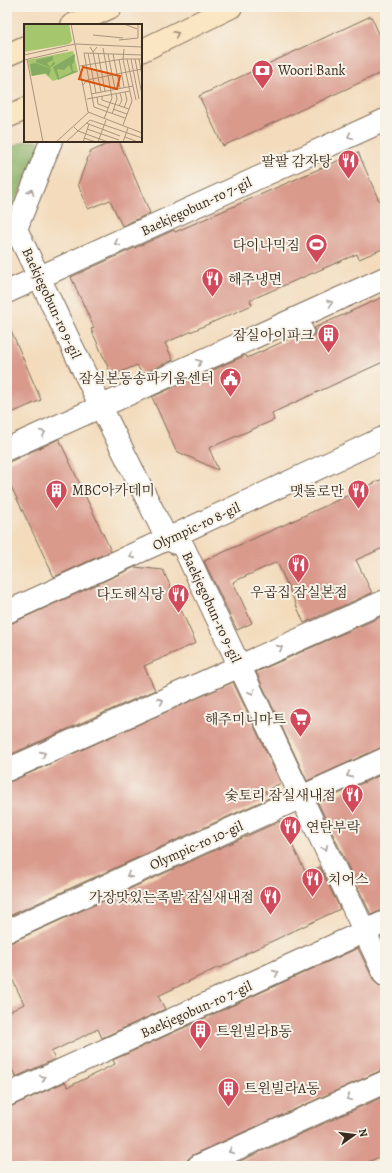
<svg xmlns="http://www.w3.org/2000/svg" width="392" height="1173" viewBox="0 0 392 1173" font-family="Alegreya,'Noto Serif KR',serif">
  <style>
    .forest { fill: #84ab61; stroke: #606a40 }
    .building { fill: #d99a8c }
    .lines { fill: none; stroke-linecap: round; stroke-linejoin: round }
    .lane-casing { stroke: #7b6855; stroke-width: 15 }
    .street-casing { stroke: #7b6855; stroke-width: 24 }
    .secondary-casing { stroke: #7b6855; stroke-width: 24 }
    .lane { stroke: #fff; stroke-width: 13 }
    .street { stroke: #fff; stroke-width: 22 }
    .secondary { stroke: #fbe6c3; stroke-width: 22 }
    .oneway { stroke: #9b8870 }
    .oneway2 { stroke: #a79f9a }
    .labels { text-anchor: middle; stroke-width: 4; stroke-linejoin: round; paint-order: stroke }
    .poi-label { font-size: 14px; fill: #3b2a1e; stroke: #f7f3e8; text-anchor: end }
    .street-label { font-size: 14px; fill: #3b2a1e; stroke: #f7f3e8 }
    .inset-road { fill: none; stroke: #a9947d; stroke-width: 1 }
    .view { fill: #d7540e; fill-opacity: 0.15; stroke: #d7540e; stroke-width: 2 }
    .inset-edge { fill: none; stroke: #3b2a1e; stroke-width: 2 }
  </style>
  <rect width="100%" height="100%" fill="#f7f3e8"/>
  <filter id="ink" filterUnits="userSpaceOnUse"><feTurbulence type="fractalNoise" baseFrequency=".025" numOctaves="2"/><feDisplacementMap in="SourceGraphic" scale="8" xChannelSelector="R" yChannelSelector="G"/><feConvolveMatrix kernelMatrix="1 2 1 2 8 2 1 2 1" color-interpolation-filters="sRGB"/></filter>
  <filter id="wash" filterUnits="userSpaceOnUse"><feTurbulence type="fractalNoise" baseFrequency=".012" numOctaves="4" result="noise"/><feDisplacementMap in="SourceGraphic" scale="16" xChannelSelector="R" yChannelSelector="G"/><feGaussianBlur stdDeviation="0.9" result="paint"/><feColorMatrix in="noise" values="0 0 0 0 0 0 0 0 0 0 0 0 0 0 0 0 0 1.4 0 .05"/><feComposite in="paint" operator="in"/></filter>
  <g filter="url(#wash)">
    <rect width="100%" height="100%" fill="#f3dbbc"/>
    <!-- forest -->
    <path class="forest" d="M 25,141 L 38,141 L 41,144 L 7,221 L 7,149 Z"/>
    <g id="blocks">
      <!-- building -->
      <path class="building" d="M 371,16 L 385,47 L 385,71 L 223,146 L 199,96 Z
        M 114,141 L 119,141 L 150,213 L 122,226 L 110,200 L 88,209 L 78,184 L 90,152 Z
        M 358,152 L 379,201 L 385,198 L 385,248 L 359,259 L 357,254 L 250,300 L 252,305 L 165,343 L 173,360 L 142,374 L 137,365 L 112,376 L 91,329 L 94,328 L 71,277 L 174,230 L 175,232 Z
        M 385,296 L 385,361 L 272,413 L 274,420 L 209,448 L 218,470 L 176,451 L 152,397 L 246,355 L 247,358 L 300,334 L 303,338 L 307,339 L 310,338 L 314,335 L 315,331 L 314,328 Z
        M 7,321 L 41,400 L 7,415 Z
        M 59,439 L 111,551 L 54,577 L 7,478 L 7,463 Z
        M 385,478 L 385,547 L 356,560 L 372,593 L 304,623 L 277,562 L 233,582 L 252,623 L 237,630 L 204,561 L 297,519 Z
        M 135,567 L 163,570 L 196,643 L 144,666 L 155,690 L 7,756 L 7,624 L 12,623 Z
        M 385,615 L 385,747 L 380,748 L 307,781 L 256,672 Z
        M 233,682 L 281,783 L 265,791 L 269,798 L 7,917 L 7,782 L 12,781 Z
        M 385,773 L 385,910 L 380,911 L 371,915 L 318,803 Z
        M 280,821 L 305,871 L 307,870 L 308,872 L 320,867 L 340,909 L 245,954 L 245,955 L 220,968 L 219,967 L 158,996 L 165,1009 L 102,1038 L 98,1029 L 94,1031 L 51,1052 L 55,1059 L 16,1077 L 7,1059 L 7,1013 L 24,1004 L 7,968 L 7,943 L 12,942 Z
        M 358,948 L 374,981 L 378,985 L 385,987 L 385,1070 L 380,1071 L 193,1155 L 188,1159 L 186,1166 L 7,1166 L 7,1107 L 12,1106 L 65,1082 L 68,1087 L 115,1064 L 113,1060 Z
        M 385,1096 L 385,1154 L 360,1166 L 229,1166 Z"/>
    </g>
  </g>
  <g filter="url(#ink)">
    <use href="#blocks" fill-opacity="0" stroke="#7b6855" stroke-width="1"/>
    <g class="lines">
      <defs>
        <path id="lane" d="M 300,317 L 307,331"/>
        <path id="street" d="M 7,226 L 16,229 L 101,407 L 167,539 L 183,546 L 385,975
          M 16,229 L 51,141
          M 7,292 L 385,120
          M 7,449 L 385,278
          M 7,612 L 167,539 L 385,437
          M 7,770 L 385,601
          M 7,931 L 385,759
          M 7,1095 L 385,922
          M 198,1166 L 385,1082"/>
        <path id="secondary" d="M 72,25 L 111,7
          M 141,51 L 231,7
          M 7,55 L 25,47
          M 7,117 L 25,109"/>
      </defs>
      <!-- lane casing -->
      <use href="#lane" class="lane-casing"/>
      <!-- street casing -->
      <use href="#street" class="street-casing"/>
      <!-- secondary casing -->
      <use href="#secondary" class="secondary-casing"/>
      <!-- lane -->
      <use href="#lane" class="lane"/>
      <!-- street -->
      <use href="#street" class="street"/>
      <!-- secondary -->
      <use href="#secondary" class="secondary"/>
    </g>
    <!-- one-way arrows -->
    <defs><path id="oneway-chevron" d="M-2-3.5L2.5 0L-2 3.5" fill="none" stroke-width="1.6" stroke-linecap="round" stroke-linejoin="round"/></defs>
    <use class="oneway" href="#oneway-chevron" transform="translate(176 34) rotate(-26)"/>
    <g class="oneway2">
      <use href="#oneway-chevron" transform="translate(350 136) rotate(155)"/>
      <use href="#oneway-chevron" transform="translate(31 192) rotate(-68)"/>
      <use href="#oneway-chevron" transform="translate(117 243) rotate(155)"/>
      <use href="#oneway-chevron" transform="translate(330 303) rotate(-24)"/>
      <use href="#oneway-chevron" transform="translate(199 362) rotate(-25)"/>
      <use href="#oneway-chevron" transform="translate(43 433) rotate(-24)"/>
      <use href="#oneway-chevron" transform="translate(132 556) rotate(156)"/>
      <use href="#oneway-chevron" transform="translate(280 648) rotate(-24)"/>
      <use href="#oneway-chevron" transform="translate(252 692) rotate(65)"/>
      <use href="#oneway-chevron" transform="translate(161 701) rotate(-24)"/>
      <use href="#oneway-chevron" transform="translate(43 754) rotate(-24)"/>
      <use href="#oneway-chevron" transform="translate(349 775) rotate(156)"/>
      <use href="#oneway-chevron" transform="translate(325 848) rotate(65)"/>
      <use href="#oneway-chevron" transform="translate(129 875) rotate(156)"/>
      <use href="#oneway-chevron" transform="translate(276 973) rotate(-24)"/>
      <use href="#oneway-chevron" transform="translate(43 1078) rotate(-24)"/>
      <use href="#oneway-chevron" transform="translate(349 1098) rotate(156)"/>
      <use href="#oneway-chevron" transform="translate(231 1151) rotate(156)"/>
    </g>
  </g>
  <!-- icons -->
  <defs>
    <symbol id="bank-pin" viewBox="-11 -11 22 30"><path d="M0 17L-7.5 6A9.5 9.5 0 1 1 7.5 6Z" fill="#d1495b" stroke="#f7f3e8"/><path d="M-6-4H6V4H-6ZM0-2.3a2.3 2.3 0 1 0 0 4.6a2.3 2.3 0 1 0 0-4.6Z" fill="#fff"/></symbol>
    <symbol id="restaurant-pin" viewBox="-11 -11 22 30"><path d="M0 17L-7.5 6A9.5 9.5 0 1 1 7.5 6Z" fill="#d1495b" stroke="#f7f3e8"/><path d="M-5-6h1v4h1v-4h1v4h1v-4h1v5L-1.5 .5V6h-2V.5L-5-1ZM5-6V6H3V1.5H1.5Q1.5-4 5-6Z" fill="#fff"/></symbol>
    <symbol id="stadium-pin" viewBox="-11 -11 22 30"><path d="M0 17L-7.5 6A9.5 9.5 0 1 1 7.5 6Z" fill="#d1495b" stroke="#f7f3e8"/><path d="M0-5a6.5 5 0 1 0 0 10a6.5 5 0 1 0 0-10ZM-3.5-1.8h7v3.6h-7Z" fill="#fff"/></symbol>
    <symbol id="building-pin" viewBox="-11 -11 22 30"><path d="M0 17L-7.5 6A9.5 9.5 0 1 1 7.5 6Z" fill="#d1495b" stroke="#f7f3e8"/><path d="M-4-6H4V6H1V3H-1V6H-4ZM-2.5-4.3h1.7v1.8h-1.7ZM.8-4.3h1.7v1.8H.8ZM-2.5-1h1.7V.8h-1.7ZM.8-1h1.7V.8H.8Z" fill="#fff"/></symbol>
    <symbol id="civic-pin" viewBox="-11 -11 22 30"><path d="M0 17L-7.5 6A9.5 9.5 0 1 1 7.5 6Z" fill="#d1495b" stroke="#f7f3e8"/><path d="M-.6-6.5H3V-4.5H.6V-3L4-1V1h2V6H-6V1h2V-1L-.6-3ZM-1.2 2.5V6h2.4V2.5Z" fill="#fff"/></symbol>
    <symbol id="supermarket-pin" viewBox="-11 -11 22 30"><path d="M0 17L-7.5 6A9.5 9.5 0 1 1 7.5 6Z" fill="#d1495b" stroke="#f7f3e8"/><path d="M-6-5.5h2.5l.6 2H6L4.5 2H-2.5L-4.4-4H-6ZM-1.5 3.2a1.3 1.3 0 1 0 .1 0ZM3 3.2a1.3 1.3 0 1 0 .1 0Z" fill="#fff"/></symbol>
  </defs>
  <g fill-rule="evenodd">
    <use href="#bank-pin" x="250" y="58" width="25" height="34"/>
    <use href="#restaurant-pin" x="336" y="148" width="25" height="34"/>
    <use href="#stadium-pin" x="304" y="232" width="25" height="34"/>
    <use href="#restaurant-pin" x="200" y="266" width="25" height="34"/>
    <use href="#building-pin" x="316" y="322" width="25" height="34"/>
    <use href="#civic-pin" x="218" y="366" width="25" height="34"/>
    <use href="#building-pin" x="44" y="478" width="25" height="34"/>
    <use href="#restaurant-pin" x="346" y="478" width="25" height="34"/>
    <use href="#restaurant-pin" x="286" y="552" width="25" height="34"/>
    <use href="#restaurant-pin" x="166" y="582" width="25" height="34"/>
    <use href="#supermarket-pin" x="288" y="706" width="25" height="34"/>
    <use href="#restaurant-pin" x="340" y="782" width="25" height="34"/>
    <use href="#restaurant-pin" x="278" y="814" width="25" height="34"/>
    <use href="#restaurant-pin" x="300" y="866" width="25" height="34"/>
    <use href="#restaurant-pin" x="258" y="884" width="25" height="34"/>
    <use href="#building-pin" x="188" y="1018" width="25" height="34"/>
    <use href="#building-pin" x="216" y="1076" width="25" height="34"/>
  </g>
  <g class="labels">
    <!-- poi labels -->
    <g class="poi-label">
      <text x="278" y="75" text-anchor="start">Woori Bank</text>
      <text x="332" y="166">팔팔 감자탕</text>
      <text x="300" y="250">다이나믹짐</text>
      <text x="228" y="284" text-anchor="start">해주냉면</text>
      <text x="314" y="340">잠실아이파크</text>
      <text x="214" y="383">잠실본동송파키움센터</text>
      <text x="72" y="495" text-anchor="start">MBC아카데미</text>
      <text x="344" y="496">맷돌로만</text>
      <text x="299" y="597" text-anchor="middle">우곱집 잠실본점</text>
      <text x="164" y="599">다도해식당</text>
      <text x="286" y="724">해주미니마트</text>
      <text x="336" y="800">숯토리 잠실새내점</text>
      <text x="306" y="832" text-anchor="start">연탄부락</text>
      <text x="328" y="884" text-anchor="start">치어스</text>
      <text x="254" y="902">가장맛있는족발 잠실새내점</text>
      <text x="216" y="1036" text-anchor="start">트윈빌라B동</text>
      <text x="244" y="1093" text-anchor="start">트윈빌라A동</text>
    </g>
    <!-- street labels -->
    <g class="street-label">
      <text transform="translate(196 206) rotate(-25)" y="5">Baekjegobun-ro 7-gil</text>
      <text transform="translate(52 303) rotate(65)" y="5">Baekjegobun-ro 9-gil</text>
      <text transform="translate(196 526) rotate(-25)" y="5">Olympic-ro 8-gil</text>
      <text transform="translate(212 607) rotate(65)" y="5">Baekjegobun-ro 9-gil</text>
      <text transform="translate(196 845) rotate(-24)" y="5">Olympic-ro 10-gil</text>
      <text transform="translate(196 1009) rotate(-24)" y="5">Baekjegobun-ro 7-gil</text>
    </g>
  </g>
  <!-- overview -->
  <g transform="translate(24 24)">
    <rect width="118" height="118" fill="#f3dbbc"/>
    <path d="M 0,0 L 45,0 L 48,17 L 45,20 L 0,28 ZM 49,27 L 54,48 L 29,57 L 21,50 L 7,52 L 4,36 Z" fill="#a6c66e"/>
    <path d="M 51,30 L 50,39 L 48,40 L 49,47 L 54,47 L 34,56 L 29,43 ZM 45,41 L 48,48 L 35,54 L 33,45 L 40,46 ZM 29,32 L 29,36 L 23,39 L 26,43 L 30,37 L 31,40 L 26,44 L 12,38 L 12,36 ZM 12,39 L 27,45 L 25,52 L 22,49 L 8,52 L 6,40 Z" fill="#84ab61" fill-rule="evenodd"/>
    <path class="inset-road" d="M 47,0 L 64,88 L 118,109M 100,0 L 113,5M 69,11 L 99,14M 95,16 L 114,14 L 114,0M 66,23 L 69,28 L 73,23M 79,24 L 88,74 L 80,95M 69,28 L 77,68M 64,29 L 72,69M 74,29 L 81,67M 84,30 L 91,65M 89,30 L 96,64M 0,31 L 51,20 L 118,23M 3,35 L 19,118M 95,35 L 100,63M 103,35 L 112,76M 107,35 L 115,75M 111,35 L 118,71M 115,35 L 118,52M 0,36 L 44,26M 56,42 L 99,35 L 118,35M 59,61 L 63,56 L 118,45M 67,70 L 109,62M 78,72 L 78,76 L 105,85M 73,73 L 74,80 L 85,84M 63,75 L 106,67M 95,82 L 98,76 L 96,69M 100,84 L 103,76 L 101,68M 89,85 L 103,90M 88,90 L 93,75 L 92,70M 101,94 L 70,83 L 60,29 L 118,31M 62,99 L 96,112M 99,101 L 108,77 L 99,35 L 100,25M 50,103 L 54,107 L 84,118M 63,105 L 95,116M 101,113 L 114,118M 60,114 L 72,118M 32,118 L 65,88M 42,118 L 66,96 L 118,114M 59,118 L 65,100M 74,118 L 82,96M 99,118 L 104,104"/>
    <path class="view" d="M 59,43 L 96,52 L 93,65 L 55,55 Z"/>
    <rect width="118" height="118" class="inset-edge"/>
  </g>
  <!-- margin -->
  <rect width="392" height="1173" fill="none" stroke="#f7f3e8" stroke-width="24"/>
  <!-- north arrow -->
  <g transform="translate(354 1135) rotate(76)" stroke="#f7f3e8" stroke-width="3" paint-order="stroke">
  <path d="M0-3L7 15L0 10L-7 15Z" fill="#3b2a1e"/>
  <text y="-6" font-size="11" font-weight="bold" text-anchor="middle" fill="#3b2a1e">N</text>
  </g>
</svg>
